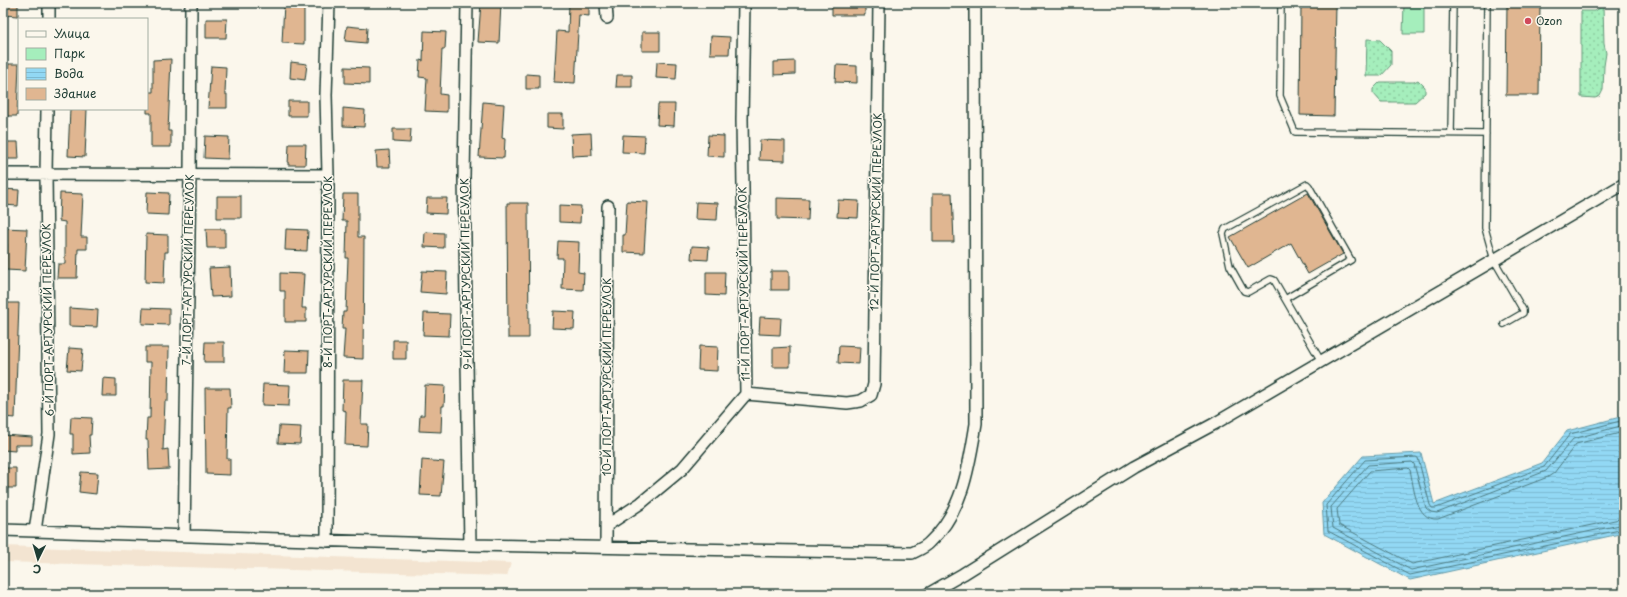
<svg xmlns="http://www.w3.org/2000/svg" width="1627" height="597" viewBox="0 0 1627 597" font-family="'Playpen Sans',sans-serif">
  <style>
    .built { fill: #f3e4d1 }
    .green { fill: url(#green-dots); stroke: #629678 }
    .pitch { fill: #a5eebc; stroke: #629678 }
    .water { fill: url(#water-rules); stroke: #649aa7 }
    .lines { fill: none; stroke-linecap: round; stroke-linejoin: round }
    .shore { stroke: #4d7b81; stroke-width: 1 }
    .building { fill: #e0b691; stroke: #1f3d34 }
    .service-casing { stroke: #1f3d34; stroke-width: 8 }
    .minor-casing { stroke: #1f3d34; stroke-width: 14 }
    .service { stroke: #fbf7ec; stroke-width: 5.5 }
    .minor { stroke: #fbf7ec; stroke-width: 11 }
    .poi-dot { fill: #d1495b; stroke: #fbf7ec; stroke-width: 1.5 }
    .labels { text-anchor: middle; stroke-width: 3; stroke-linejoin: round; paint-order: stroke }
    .poi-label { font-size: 11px; fill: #1f3d34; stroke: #fbf7ec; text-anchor: start }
    .street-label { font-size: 11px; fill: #1f3d34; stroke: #fbf7ec }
  </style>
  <defs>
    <pattern id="green-dots" width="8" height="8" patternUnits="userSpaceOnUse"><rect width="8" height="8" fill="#a5eebc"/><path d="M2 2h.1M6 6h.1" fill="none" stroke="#8ecda2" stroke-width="1.8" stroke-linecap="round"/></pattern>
    <pattern id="water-rules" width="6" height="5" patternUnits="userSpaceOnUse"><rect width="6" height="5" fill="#92d8f4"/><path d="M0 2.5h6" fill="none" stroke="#7dbad2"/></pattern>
  </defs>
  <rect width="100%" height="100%" fill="#fbf7ec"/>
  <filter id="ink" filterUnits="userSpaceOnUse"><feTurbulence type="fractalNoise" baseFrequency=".025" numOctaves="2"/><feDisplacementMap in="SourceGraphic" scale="8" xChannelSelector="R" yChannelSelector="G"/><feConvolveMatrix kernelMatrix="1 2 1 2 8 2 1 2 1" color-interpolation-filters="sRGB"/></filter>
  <g filter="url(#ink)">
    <!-- built -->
    <path class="built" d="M 3,546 L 511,563 L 507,576 L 3,562 Z"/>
    <!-- green -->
    <path class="green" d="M 1603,6 L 1604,44 L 1606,53 L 1604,66 L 1603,90 L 1600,96 L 1595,98 L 1581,97 L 1581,11 L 1595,11 Z
      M 1367,39 L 1380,40 L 1391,51 L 1391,65 L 1381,76 L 1366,76 Z
      M 1418,80 L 1425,87 L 1425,93 L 1415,102 L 1381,102 L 1373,93 L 1373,89 L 1380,82 L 1414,82 Z"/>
    <!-- pitch -->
    <path class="pitch" d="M 1404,3 L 1424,3 L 1424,34 L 1403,34 Z"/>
    <!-- water -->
    <path class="water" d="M 1624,416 L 1624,533 L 1410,580 L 1324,534 L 1322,503 L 1363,456 L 1421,453 L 1434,504 L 1542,463 L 1567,431 Z"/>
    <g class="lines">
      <!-- shore -->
      <path class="shore" d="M 1624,420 L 1570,434 L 1544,467 L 1436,508 L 1432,508 L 1430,505 L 1418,458 L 1416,457 L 1365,460 L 1326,505 L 1328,531 L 1410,575 L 1624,529
        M 1624,425 L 1573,439 L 1546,471 L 1437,513 L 1431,512 L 1426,508 L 1414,464 L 1412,462 L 1368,465 L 1331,507 L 1333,528 L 1411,570 L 1624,524
        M 1624,432 L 1576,444 L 1554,473 L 1548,477 L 1438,519 C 1415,521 1414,486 1410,470 L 1408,468 L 1370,471 L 1337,509 L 1339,525 L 1412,564 L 1624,518"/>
    </g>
    <!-- building -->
    <path class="building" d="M 3,3 L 18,3 L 18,16 L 3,15 Z
      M 284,3 L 304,3 L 304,44 L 282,43 Z
      M 481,3 L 501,3 L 499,43 L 478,42 Z
      M 569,3 L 589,3 L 589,16 L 579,15 L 575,83 L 554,82 L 557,31 L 568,32 Z
      M 832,3 L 865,3 L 865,15 L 832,15 Z
      M 1301,3 L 1336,3 L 1334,116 L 1300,115 Z
      M 1507,3 L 1540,3 L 1539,95 L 1506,95 Z
      M 206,19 L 227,19 L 226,38 L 206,38 Z
      M 347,26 L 367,28 L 366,43 L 345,41 Z
      M 424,31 L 446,32 L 445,49 L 442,49 L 440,94 L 447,95 L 447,112 L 425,111 L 427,78 L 419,77 L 420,60 L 423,61 Z
      M 642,32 L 660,32 L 660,51 L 642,51 Z
      M 711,36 L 730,37 L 729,54 L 710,54 Z
      M 171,59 L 168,131 L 171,131 L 171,147 L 151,147 L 151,113 L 147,113 L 147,92 L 153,92 L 153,60 Z
      M 795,61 L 795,74 L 774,75 L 774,62 Z
      M 291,62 L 307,64 L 305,80 L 290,78 Z
      M 657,62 L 677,63 L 676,79 L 656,78 Z
      M 8,64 L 19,64 L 17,116 L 3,116 L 3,98 L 7,98 Z
      M 836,65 L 857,66 L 857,83 L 835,82 Z
      M 211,66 L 226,67 L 225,94 L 227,94 L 227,108 L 208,108 Z
      M 345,67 L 369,68 L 369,84 L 345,83 Z
      M 526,74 L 539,75 L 539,89 L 526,89 Z
      M 617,75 L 632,75 L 632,87 L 616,87 Z
      M 288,101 L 307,101 L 307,116 L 288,116 Z
      M 483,102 L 504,104 L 502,138 L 505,139 L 504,158 L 479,157 Z
      M 658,104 L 675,104 L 674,126 L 657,125 Z
      M 343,108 L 365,110 L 364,127 L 343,126 Z
      M 70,109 L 87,109 L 85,157 L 68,156 Z
      M 547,114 L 563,114 L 563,129 L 547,128 Z
      M 393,129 L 411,129 L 410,143 L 393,142 Z
      M 591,133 L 592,155 L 572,156 L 571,134 Z
      M 623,135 L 645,136 L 644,153 L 622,152 Z
      M 708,135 L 724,136 L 724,157 L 707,156 Z
      M 205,136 L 229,137 L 228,159 L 204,158 Z
      M 760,140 L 785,141 L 785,161 L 759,160 Z
      M 3,142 L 18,142 L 19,159 L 3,159 Z
      M 289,144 L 306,144 L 305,165 L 288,165 Z
      M 389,150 L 390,167 L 377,167 L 376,151 Z
      M 3,189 L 19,190 L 18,206 L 3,205 Z
      M 147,192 L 169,193 L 168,215 L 146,214 Z
      M 60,193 L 83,194 L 81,237 L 87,237 L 87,249 L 78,249 L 77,278 L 57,278 L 58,264 L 65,264 L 65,222 L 59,221 Z
      M 933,193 L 952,193 L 954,242 L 933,242 Z
      M 1308,193 L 1343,254 L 1308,274 L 1291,243 L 1248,268 L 1230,237 Z
      M 343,194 L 358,194 L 358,237 L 364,237 L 363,359 L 343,358 L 345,329 L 342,329 L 343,312 L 346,312 L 348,258 L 346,258 L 347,221 L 342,221 Z
      M 217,196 L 241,196 L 241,218 L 217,218 Z
      M 427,198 L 447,198 L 446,214 L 426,213 Z
      M 777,198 L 809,199 L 808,220 L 777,219 Z
      M 838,200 L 859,201 L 858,218 L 837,217 Z
      M 627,201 L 648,202 L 647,219 L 646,219 L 644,253 L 623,252 L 623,235 L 625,235 Z
      M 696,202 L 718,203 L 717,220 L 695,219 Z
      M 507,203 L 528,203 L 529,338 L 508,338 Z
      M 559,205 L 581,206 L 580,223 L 559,222 Z
      M 3,228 L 27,229 L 25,271 L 6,270 L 7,244 L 3,244 Z
      M 206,229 L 225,229 L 225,248 L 207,248 Z
      M 286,229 L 308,230 L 307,251 L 285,250 Z
      M 425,232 L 444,233 L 444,248 L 424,247 Z
      M 146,234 L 168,235 L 168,252 L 165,252 L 164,283 L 145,282 Z
      M 558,241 L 579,242 L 578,272 L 584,273 L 583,290 L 562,289 L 563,258 L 557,258 Z
      M 692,246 L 709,247 L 708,260 L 691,259 Z
      M 230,267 L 231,296 L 211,297 L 209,268 Z
      M 422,271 L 447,272 L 446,294 L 420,292 Z
      M 771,271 L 789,271 L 789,290 L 771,290 Z
      M 706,272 L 725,272 L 724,296 L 706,295 Z
      M 280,273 L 304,274 L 302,308 L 306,308 L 306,322 L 285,322 L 285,291 L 280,291 Z
      M 3,303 L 19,303 L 15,418 L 3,417 Z
      M 69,308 L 98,310 L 97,327 L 69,326 Z
      M 143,308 L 169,309 L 169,325 L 142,324 Z
      M 553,311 L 575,312 L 574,329 L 552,328 Z
      M 424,313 L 450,314 L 449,336 L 423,335 Z
      M 760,317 L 781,318 L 780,335 L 759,334 Z
      M 393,340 L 406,340 L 406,359 L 393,359 Z
      M 205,342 L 224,342 L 224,362 L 204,362 Z
      M 699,346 L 718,347 L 717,371 L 698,370 Z
      M 839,346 L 860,347 L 859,364 L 838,363 Z
      M 145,347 L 169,347 L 168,401 L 165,401 L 163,450 L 168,449 L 169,469 L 149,470 L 148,440 L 146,440 L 147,418 L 150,418 L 151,362 L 145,362 Z
      M 790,347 L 790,367 L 773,367 L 773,348 Z
      M 69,348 L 83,349 L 81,371 L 67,370 Z
      M 285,350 L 309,351 L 308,373 L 284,373 Z
      M 103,378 L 116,379 L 116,396 L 102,396 Z
      M 343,380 L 363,380 L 361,424 L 368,424 L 367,446 L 345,445 L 346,411 L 342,410 Z
      M 263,384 L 290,385 L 289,406 L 262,405 Z
      M 425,385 L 445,386 L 444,406 L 442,406 L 441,432 L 419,431 L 420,415 L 424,415 Z
      M 205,388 L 230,388 L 231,408 L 228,408 L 227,459 L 230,459 L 230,475 L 206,474 Z
      M 71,417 L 92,418 L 91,435 L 89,435 L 90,453 L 73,454 L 73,434 L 70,434 Z
      M 279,426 L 301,427 L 300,444 L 278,443 Z
      M 3,435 L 32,437 L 32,445 L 15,445 L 15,451 L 3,450 Z
      M 422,460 L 444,462 L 441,496 L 420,495 Z
      M 3,468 L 16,468 L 16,488 L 3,488 Z
      M 81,472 L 98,473 L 96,494 L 79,492 Z"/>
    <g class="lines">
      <defs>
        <path id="service" d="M 1281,3 L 1280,96 L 1295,132 L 1486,134
          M 1487,3 L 1485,228 L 1494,260 L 1523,310 L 1523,313 L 1504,324
          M 1451,133 L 1453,3
          M 1285,299 L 1351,260 L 1309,186 L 1307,184 L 1225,229 L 1223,234 L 1230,266 L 1244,291 L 1248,292 L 1271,279 L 1274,280 L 1321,361"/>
        <path id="minor" d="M 467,3 L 464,177 L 470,545
          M 606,3 L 607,18
          M 49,19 L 49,3
          M 3,174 L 328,175
          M 746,394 L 847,403 L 861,401 L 871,395 L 874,384 L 879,3
          M 606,526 L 641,503 L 682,469 L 746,394 L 742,119 L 744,3
          M 3,530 L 470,545 L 912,553 C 918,550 926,547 930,542 C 963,511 969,466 976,424 L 975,3
          M 35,531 L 49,434 L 46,174 L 47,109
          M 184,536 L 190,174 L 191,3
          M 327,541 L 328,175 L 326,95 L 329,3
          M 606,547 L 608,206
          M 928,594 L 963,574 L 1134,467 L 1214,424 L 1624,184"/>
      </defs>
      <!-- service casing -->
      <use href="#service" class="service-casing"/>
      <!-- minor casing -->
      <use href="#minor" class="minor-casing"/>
      <!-- service -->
      <use href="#service" class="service"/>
      <!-- minor -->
      <use href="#minor" class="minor"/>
    </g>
  </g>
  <!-- markers -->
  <circle class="poi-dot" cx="1528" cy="21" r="4"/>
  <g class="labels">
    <!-- poi labels -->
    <g class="poi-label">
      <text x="1536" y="25">Ozon</text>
    </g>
    <!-- street labels -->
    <g class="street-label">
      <text transform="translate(876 212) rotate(-89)" y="4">12-Й ПОРТ-АРТУРСКИЙ ПЕРЕУЛОК</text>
      <text transform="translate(188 270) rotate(-89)" y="4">7-Й ПОРТ-АРТУРСКИЙ ПЕРЕУЛОК</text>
      <text transform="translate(328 272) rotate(-90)" y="4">8-Й ПОРТ-АРТУРСКИЙ ПЕРЕУЛОК</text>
      <text transform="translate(466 274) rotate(-91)" y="4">9-Й ПОРТ-АРТУРСКИЙ ПЕРЕУЛОК</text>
      <text transform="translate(744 284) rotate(-91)" y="4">11-Й ПОРТ-АРТУРСКИЙ ПЕРЕУЛОК</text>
      <text transform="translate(48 320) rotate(-91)" y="4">6-Й ПОРТ-АРТУРСКИЙ ПЕРЕУЛОК</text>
      <text transform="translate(607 377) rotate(-90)" y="4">10-Й ПОРТ-АРТУРСКИЙ ПЕРЕУЛОК</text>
    </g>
  </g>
  <!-- margin -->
  <rect width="1627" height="597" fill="none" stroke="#fbf7ec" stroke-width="16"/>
  <rect x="8" y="8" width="1611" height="581" fill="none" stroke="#1f3d34" stroke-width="1.5" filter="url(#ink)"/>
  <!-- legend -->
  <rect x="18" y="18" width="130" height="92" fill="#fbf7ec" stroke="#a3ada2"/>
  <rect x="26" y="31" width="20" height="6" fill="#fbf7ec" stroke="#a3ada2"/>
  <text x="54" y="38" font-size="12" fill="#1f3d34">Улица</text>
  <rect x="26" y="48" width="20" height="12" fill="#a5eebc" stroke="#a3ada2"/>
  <text x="54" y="58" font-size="12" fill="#1f3d34">Парк</text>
  <rect x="26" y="68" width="20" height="12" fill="url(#water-rules)" stroke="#a3ada2"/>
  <text x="54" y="78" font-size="12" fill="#1f3d34">Вода</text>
  <rect x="26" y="88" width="20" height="12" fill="#e0b691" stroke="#a3ada2"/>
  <text x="54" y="98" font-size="12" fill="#1f3d34">Здание</text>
  <!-- north arrow -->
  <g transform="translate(38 559) rotate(185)" stroke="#fbf7ec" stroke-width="3" paint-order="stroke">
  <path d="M0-3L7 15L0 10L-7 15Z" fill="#1f3d34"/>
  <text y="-6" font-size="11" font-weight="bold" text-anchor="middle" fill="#1f3d34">С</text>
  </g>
</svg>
